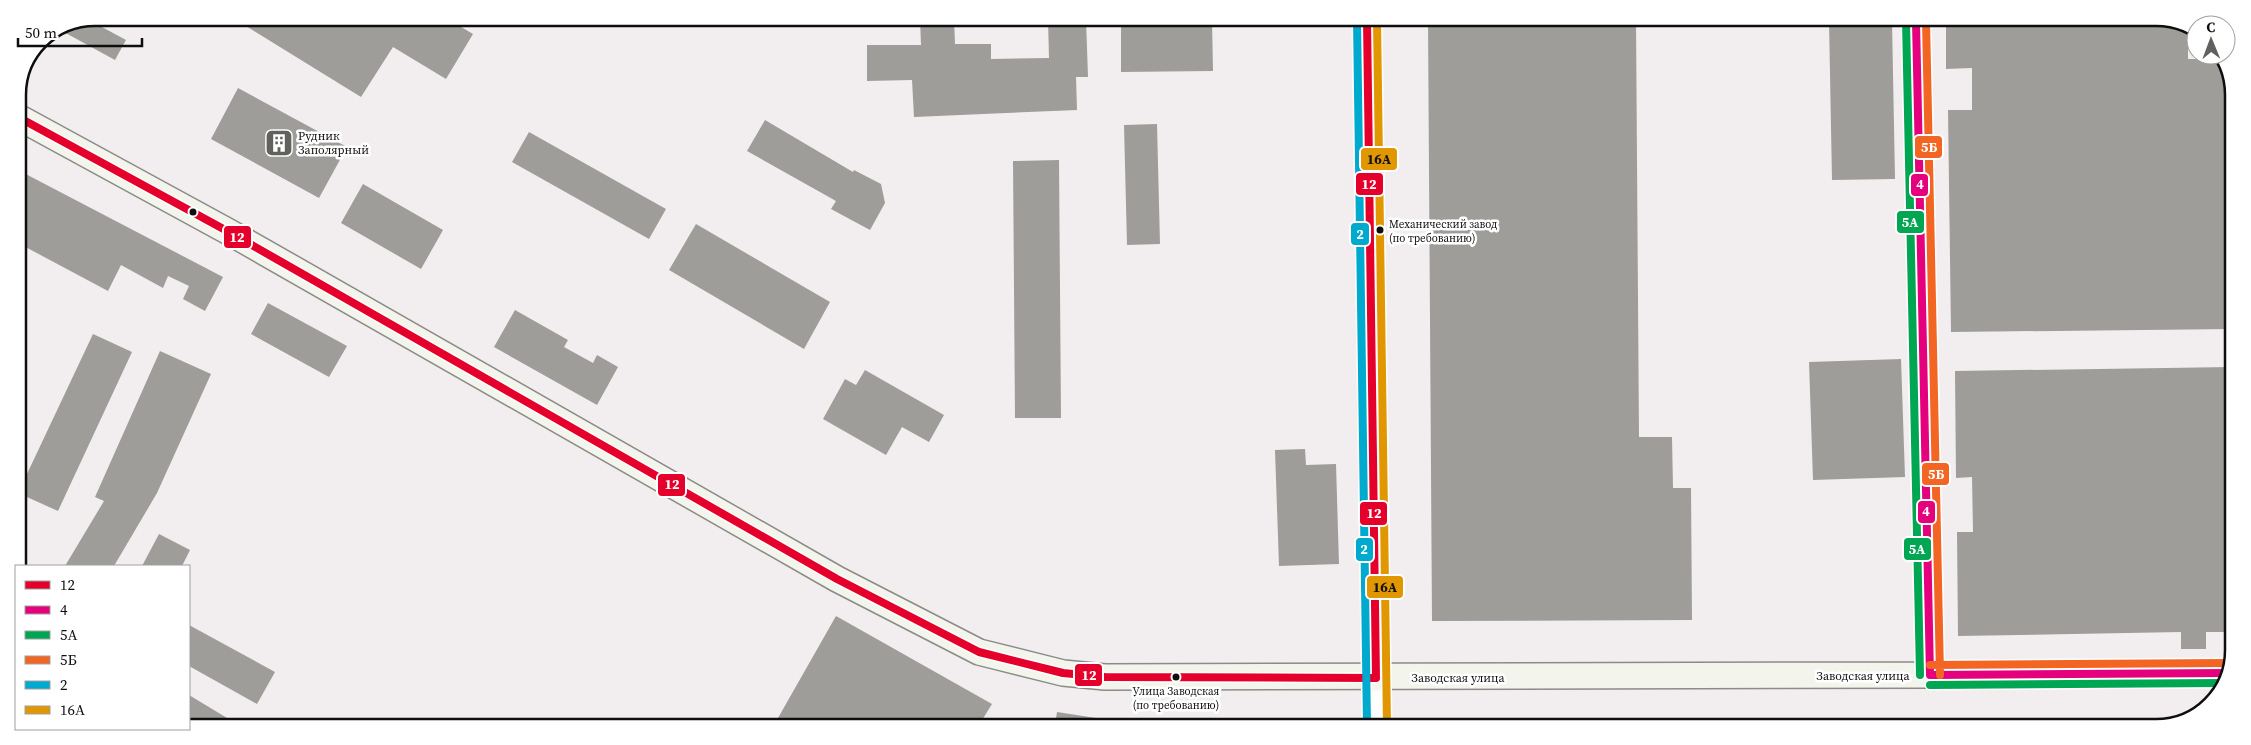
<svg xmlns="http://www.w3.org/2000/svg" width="2251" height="745" viewBox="0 0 2251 745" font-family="'Source Serif 4',serif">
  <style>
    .industrial { fill: #f2eeef }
    .building { fill: #9e9d99 }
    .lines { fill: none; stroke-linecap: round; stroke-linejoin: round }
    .street-casing { stroke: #949492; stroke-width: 20 }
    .secondary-casing { stroke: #8b8b88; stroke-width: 28 }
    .street { stroke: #fefefd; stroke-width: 18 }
    .secondary { stroke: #f3f4eb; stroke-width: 25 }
    .bus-1-casing { stroke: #fff; stroke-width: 11 }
    .bus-2-casing { stroke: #fff; stroke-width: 11 }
    .bus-3-casing { stroke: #fff; stroke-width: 11 }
    .bus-4-casing { stroke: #fff; stroke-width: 11 }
    .bus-5-casing { stroke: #fff; stroke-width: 11 }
    .bus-6-casing { stroke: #fff; stroke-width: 11 }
    .bus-1 { stroke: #e4002b; stroke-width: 8 }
    .bus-2 { stroke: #e5007d; stroke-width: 8 }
    .bus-3 { stroke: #00a651; stroke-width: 8 }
    .bus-4 { stroke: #f26522; stroke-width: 8 }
    .bus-5 { stroke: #00a9ce; stroke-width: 8 }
    .bus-6 { stroke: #e09701; stroke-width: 8 }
    .bus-dot { fill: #0e0e0e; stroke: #fff; stroke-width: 2 }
    .labels { text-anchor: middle; stroke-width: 5; stroke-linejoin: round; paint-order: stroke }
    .bus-label { font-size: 11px; fill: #0e0e0e; stroke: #fff; text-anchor: start }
    .poi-label { font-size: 12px; fill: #0e0e0e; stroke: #fff; text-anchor: start }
    .street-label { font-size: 12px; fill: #0e0e0e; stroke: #fff }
    .rim { fill: none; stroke: #0e0e0e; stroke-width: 2.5 }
    .line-badge { stroke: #fff; stroke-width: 2 }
    .badge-label { font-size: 14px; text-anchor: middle; font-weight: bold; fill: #fff }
    .pale-badge-label { font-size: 14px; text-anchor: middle; font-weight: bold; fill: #111 }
  </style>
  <rect width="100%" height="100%" fill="#fafaf4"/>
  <!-- industrial -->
  <path class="industrial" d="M 96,18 L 2180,22 L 2196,33 L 2196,55 L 2220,55 L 2233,90 L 2229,674 L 2203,712 L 2156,727 L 189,724 L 189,566 L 18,566 L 18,91 L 41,40 Z"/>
  <!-- building -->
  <path class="building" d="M 233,18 L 446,18 L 473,34 L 446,79 L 393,47 L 361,97 Z
    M 920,19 L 954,19 L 955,44 L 991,44 L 991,59 L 1049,58 L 1048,19 L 1086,19 L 1088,77 L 1076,77 L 1077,110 L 914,117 L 912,80 L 867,81 L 867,45 L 921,45 Z
    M 1121,19 L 1212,20 L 1213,71 L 1121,72 Z
    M 89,20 L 126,40 L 115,60 L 62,31 Z
    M 1428,20 L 1636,20 L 1639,437 L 1672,437 L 1673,488 L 1691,488 L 1692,620 L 1432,621 Z
    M 1829,21 L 1892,21 L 1895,179 L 1832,180 Z
    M 1946,21 L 2180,22 L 2188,27 L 2188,59 L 2221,59 L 2233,90 L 2232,329 L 1951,332 L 1948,110 L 1972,110 L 1972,68 L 1946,69 Z
    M 238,88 L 347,147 L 319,198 L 211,139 Z
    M 765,120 L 853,172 L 854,170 L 881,184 L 885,203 L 870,230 L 831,209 L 836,201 L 747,151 Z
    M 1157,124 L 1160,244 L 1127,245 L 1124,125 Z
    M 529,132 L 666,209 L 649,239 L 512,162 Z
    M 1059,160 L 1061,418 L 1015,418 L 1013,161 Z
    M 18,170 L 223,277 L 205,311 L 183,299 L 189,286 L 168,276 L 163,288 L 121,265 L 108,291 L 18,243 Z
    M 363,184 L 443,230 L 421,269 L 341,223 Z
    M 696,224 L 830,302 L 804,349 L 669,270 Z
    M 268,303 L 347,346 L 329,377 L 251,334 Z
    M 515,310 L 568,340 L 564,347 L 593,363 L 597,355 L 618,367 L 597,405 L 494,347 Z
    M 93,334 L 132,352 L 58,511 L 18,493 Z
    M 160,351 L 211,374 L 157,493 L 114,566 L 65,566 L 104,501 L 95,497 Z
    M 1901,359 L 1905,477 L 1813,480 L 1809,362 Z
    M 2231,367 L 2230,632 L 2206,632 L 2206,649 L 2181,649 L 2181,632 L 1958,636 L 1957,532 L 1973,532 L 1972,477 L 1956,478 L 1955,371 Z
    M 865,370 L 944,415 L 929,442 L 902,427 L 886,455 L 823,419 L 845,379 L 856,385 Z
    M 1305,449 L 1306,465 L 1336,464 L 1339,564 L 1279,566 L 1275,450 Z
    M 159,534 L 190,550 L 182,566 L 142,566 Z
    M 836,616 L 992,704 L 979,725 L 774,725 Z
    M 189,625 L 275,672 L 257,704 L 189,666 Z
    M 189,695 L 237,724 L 189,724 Z
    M 1057,712 L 1096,718 L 1095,725 L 1055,725 Z"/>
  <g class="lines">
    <defs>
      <path id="street" d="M 1930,675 L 2229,673
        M 1376,678 L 1377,726"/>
      <path id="secondary" d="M 1367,20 L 1376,678
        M 18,117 L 229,232 L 837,579 L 979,652 L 1063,673 L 1105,677 L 1930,675 L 1916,21"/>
    </defs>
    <!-- street casing -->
    <use href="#street" class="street-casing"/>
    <!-- secondary casing -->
    <use href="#secondary" class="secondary-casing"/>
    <!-- street -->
    <use href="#street" class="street"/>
    <!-- secondary -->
    <use href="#secondary" class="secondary"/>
    <defs>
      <path id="bus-1" d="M 1367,20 L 1376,678
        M 18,117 L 229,232 L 837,579 L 979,652 L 1063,673 L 1105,677 L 1376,678"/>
      <path id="bus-2" d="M 1916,21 L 1930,675
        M 1930,675 L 2229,673"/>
      <path id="bus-3" d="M 1906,21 L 1920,675
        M 1930,685 L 2223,683"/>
      <path id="bus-4" d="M 1926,21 L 1940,675
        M 1930,665 L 2229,663"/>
      <path id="bus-5" d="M 1357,20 L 1367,726"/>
      <path id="bus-6" d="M 1377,20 L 1387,726"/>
    </defs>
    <!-- bus-1 casing -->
    <use href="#bus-1" class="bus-1-casing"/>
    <!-- bus-2 casing -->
    <use href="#bus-2" class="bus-2-casing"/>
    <!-- bus-3 casing -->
    <use href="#bus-3" class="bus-3-casing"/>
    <!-- bus-4 casing -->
    <use href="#bus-4" class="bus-4-casing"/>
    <!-- bus-5 casing -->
    <use href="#bus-5" class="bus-5-casing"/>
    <!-- bus-6 casing -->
    <use href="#bus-6" class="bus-6-casing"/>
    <!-- bus-1 -->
    <use href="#bus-1" class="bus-1"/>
    <!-- bus-2 -->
    <use href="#bus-2" class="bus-2"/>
    <!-- bus-3 -->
    <use href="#bus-3" class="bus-3"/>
    <!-- bus-4 -->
    <use href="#bus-4" class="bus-4"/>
    <!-- bus-5 -->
    <use href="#bus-5" class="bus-5"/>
    <!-- bus-6 -->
    <use href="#bus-6" class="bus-6"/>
  </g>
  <!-- icons -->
  <defs>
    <symbol id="building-square" viewBox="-11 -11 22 22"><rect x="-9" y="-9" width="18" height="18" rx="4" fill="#61615e" stroke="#fff"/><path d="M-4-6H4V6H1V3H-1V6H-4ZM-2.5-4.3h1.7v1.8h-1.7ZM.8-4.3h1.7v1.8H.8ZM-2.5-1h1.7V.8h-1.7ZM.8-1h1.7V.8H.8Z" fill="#fff"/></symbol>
  </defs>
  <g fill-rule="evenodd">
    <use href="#building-square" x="263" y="127" width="32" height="32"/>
  </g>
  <!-- markers -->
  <g class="bus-dot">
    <circle cx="193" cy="212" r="4.5"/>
    <circle cx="1380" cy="230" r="4.5"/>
    <circle cx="1176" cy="677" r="4.5"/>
  </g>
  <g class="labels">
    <!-- bus labels -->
    <g class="bus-label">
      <text x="1389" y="228">Механический завод<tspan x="1389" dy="14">(по требованию)</tspan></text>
      <text x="1176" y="695" text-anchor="middle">Улица Заводская<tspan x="1176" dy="14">(по требованию)</tspan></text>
    </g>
    <!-- poi labels -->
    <g class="poi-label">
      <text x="298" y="140">Рудник<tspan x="298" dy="14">Заполярный</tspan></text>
    </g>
    <!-- street labels -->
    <g class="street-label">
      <text x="1863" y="680">Заводская улица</text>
      <text x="1458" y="682">Заводская улица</text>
    </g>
  </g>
  <!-- crop -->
  <path d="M0 0H2251V745H0ZM95 26H2156A69 69 0 0 1 2225 95V650A69 69 0 0 1 2156 719H95A69 69 0 0 1 26 650V95A69 69 0 0 1 95 26Z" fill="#fff" fill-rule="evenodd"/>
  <path class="rim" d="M95 26H2156A69 69 0 0 1 2225 95V650A69 69 0 0 1 2156 719H95A69 69 0 0 1 26 650V95A69 69 0 0 1 95 26Z"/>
  <g class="line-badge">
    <rect x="1914" y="135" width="29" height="24" rx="5" fill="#f26522"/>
    <rect x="1360" y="147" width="38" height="24" rx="5" fill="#e09701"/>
    <rect x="1355" y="172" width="29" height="24" rx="5" fill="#e4002b"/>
    <rect x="1910" y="173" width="19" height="24" rx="5" fill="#e5007d"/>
    <rect x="1896" y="210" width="29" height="24" rx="5" fill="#00a651"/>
    <rect x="1350" y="222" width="20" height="24" rx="5" fill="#00a9ce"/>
    <rect x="223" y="225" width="29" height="24" rx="5" fill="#e4002b"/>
    <rect x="1921" y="462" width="29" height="24" rx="5" fill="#f26522"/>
    <rect x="657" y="473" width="29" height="24" rx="5" fill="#e4002b"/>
    <rect x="1917" y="500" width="19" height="24" rx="5" fill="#e5007d"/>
    <rect x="1359" y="501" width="29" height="25" rx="5" fill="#e4002b"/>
    <rect x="1903" y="537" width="29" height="24" rx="5" fill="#00a651"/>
    <rect x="1355" y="537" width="19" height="25" rx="5" fill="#00a9ce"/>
    <rect x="1366" y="575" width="38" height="24" rx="5" fill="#e09701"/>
    <rect x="1074" y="663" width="29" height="24" rx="5" fill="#e4002b"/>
  </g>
  <g class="badge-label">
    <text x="1929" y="152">5Б</text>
    <text x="1369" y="189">12</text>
    <text x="1920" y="189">4</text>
    <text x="1910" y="227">5А</text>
    <text x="1360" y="239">2</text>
    <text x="237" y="242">12</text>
    <text x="1936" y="479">5Б</text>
    <text x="672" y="489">12</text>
    <text x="1926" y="516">4</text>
    <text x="1374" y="518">12</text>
    <text x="1917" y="554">5А</text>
    <text x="1364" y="554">2</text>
    <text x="1089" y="680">12</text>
  </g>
  <g class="pale-badge-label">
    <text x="1379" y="164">16А</text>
    <text x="1385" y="592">16А</text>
  </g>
  <!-- legend -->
  <rect x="15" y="565" width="175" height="165" fill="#ffffff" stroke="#9f9f9f"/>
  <rect x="25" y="581" width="25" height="8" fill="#e4002b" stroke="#9f9f9f"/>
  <text x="60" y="590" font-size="15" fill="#0e0e0e">12</text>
  <rect x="25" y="606" width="25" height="8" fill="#e5007d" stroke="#9f9f9f"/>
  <text x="60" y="615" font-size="15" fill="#0e0e0e">4</text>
  <rect x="25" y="631" width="25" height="8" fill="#00a651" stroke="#9f9f9f"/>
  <text x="60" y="640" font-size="15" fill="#0e0e0e">5А</text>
  <rect x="25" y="656" width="25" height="8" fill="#f26522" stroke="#9f9f9f"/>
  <text x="60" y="665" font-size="15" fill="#0e0e0e">5Б</text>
  <rect x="25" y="681" width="25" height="8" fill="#00a9ce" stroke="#9f9f9f"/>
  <text x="60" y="690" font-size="15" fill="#0e0e0e">2</text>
  <rect x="25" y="706" width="25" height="8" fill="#e09701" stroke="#9f9f9f"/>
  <text x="60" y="715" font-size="15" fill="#0e0e0e">16А</text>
  <!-- north arrow -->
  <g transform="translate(2211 40) rotate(359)"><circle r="24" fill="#ffffff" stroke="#9f9f9f"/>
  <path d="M0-4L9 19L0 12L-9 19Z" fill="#61615e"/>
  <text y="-8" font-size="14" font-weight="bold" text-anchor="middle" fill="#0e0e0e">С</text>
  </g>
  <!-- scale -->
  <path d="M18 38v8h124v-8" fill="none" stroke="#0e0e0e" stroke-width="2.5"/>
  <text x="25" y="38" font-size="15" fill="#0e0e0e" stroke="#ffffff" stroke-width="4" paint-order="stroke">50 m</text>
</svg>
